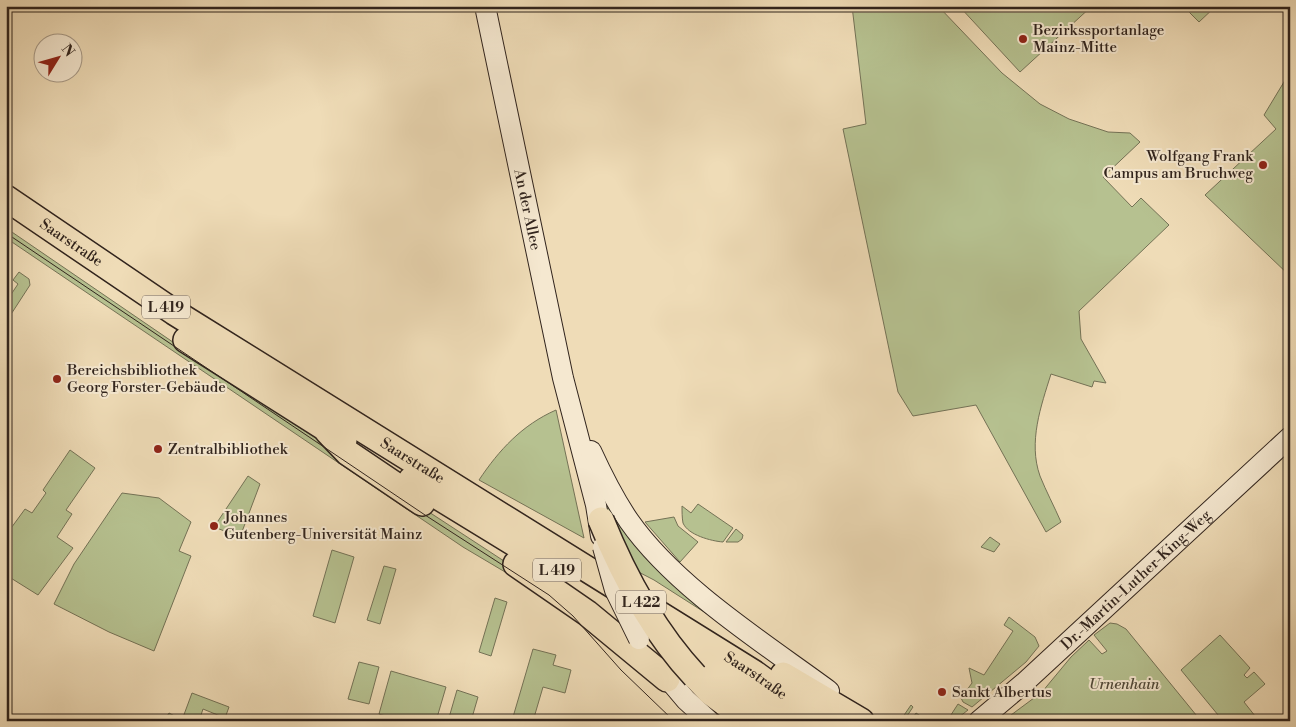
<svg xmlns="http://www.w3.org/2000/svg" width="1296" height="727" viewBox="0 0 1296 727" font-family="'Libre Bodoni',serif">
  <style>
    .green { fill: #b6c190; stroke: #747256 }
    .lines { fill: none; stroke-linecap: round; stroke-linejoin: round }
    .secondary-casing { stroke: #31241d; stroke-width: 22 }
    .highway-casing { stroke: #31241d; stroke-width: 28 }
    .secondary { stroke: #f5e8d0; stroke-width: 20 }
    .highway { stroke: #efdcb7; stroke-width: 25 }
    .tram { stroke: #31241d; stroke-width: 1 }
    .secondary-bridge-casing { stroke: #31241d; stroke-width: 22; stroke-linecap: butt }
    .highway-bridge-casing { stroke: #31241d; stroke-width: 28; stroke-linecap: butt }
    .secondary-bridge { stroke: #f5e8d0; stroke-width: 20 }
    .highway-bridge { stroke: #efdcb7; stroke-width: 25 }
    .poi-dot { fill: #8f2418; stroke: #f5e8d0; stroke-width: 2 }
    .labels { text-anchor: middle; stroke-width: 4; stroke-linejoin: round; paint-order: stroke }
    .shield { fill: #f5e8d0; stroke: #6c5f53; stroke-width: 1 }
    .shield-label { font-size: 14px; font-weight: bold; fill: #31241d }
    .poi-label { font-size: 15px; fill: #31241d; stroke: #f5e8d0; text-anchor: start }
    .street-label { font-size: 15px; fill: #31241d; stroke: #f5e8d0 }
    .park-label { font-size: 15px; font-style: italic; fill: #524b3a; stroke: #f5e8d0 }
  </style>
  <rect width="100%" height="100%" fill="#efdcb7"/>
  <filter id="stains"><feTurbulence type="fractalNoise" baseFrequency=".004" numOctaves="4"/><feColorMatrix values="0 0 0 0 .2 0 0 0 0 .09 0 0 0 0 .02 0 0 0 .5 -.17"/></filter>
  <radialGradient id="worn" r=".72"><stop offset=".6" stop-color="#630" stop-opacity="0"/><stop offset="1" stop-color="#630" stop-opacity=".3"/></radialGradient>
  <!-- green -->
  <path class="green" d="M 852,6 L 938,6 L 1002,73 L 1040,104 L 1069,119 L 1108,132 L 1130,133 L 1140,142 L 1103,177 L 1132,207 L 1141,198 L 1169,225 L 1079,311 L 1081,339 L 1106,383 L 1094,381 L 1092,387 L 1051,374 C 1041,406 1028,442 1040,476 C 1046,491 1054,506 1061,522 L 1046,532 L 976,405 L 913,416 L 898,392 L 843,129 L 866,124 Z
    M 959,6 L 1092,6 L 1020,72 Z
    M 1183,6 L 1216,6 L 1199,22 Z
    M 1290,72 L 1290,276 L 1205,195 L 1276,129 L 1264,115 Z
    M 6,228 L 265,405 L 530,578 L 527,585 L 463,547 L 6,238 Z
    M 19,272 L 29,279 L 30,285 L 6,322 L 6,302 L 18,284 L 13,280 Z
    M 556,410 L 584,538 L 479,480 C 499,450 522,425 556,410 Z
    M 70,450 L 95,468 L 66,510 L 72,514 L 57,537 L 73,548 L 38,595 L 6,575 L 6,535 L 25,509 L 32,513 L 46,493 L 43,490 Z
    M 248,476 L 260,484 L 240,537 L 214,527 Z
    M 122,493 L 159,498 L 191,522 L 179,551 L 191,556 L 154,651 L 109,632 L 54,604 L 74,564 Z
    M 613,503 L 726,626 L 654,580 L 625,565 L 602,507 Z
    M 698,504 L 733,528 L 723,542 C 711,541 688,535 683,523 C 682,518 682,511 682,506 L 691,513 Z
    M 674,517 L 678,526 L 698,542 L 680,562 L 645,522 Z
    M 736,529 L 743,535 L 742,539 L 738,542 L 726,542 Z
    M 990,537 L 1000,544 L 994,552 L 981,547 Z
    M 332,550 L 354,557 L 335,623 L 313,616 Z
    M 384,566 L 396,569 L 380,624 L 367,620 Z
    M 495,598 L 507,602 L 491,656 L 479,652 Z
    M 1009,617 L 1035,637 L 1039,646 L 1026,662 L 972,707 L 963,702 L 961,698 L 972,683 L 969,668 L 984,675 L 1013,631 L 1004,625 Z
    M 1110,623 L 1117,624 L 1126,629 L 1201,721 L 1003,721 L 1042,692 L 1071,657 L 1089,640 L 1102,654 L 1107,651 L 1094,635 Z
    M 1220,635 L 1250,668 L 1244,675 L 1247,678 L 1254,672 L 1265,684 L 1244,702 L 1259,721 L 1223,721 L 1181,670 Z
    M 533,649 L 556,655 L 553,665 L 571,670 L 565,693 L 543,687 L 533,721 L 513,717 Z
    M 359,662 L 379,667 L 369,704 L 348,699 Z
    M 391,671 L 446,687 L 436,721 L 402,721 L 379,714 Z
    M 457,690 L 478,697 L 471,721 L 448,721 Z
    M 192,693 L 229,707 L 225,718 L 203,709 L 199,721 L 164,721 L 169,713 L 182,720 Z
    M 958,704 L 968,710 L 954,721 L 947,721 Z
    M 911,705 L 913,707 L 907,716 L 912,719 L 916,713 L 928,721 L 900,721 Z"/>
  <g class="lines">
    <defs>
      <g id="secondary">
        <path id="s1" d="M 485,6 L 563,378 L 596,505 L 601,536"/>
        <path d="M 591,451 C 602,475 614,499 629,521 C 675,587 764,643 829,691"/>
        <path d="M 659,668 L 686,700 L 709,721"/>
        <path id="s2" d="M 979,721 L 1024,683 L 1290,437"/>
      </g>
      <g id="highway">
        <path id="s3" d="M 6,198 L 174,312 L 754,673 L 820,721"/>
        <path d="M 186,340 L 344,440"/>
        <path d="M 328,432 L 348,453 L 422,503"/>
        <path d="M 411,480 L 558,570"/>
        <path d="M 516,564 L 587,613 L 667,679"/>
        <path d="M 670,641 L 787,721"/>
        <path d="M 783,675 L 861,721"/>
        <path d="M 695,676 L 710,692 L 749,721"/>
      </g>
    </defs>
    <!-- secondary casing -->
    <use href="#secondary" class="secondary-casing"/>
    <!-- highway casing -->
    <use href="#highway" class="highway-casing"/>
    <!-- secondary -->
    <use href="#secondary" class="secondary"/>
    <!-- highway -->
    <use href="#highway" class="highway"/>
    <!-- tram -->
    <path class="tram" d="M 6,233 L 425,515 L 549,595 L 573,616 L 621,670 L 674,721"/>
    <defs>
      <path id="secondary-bridge" d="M 603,547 L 615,590 L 639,639"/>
      <path id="highway-bridge" d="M 601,520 C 624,577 653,631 695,676"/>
    </defs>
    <!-- secondary-bridge casing -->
    <use href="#secondary-bridge" class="secondary-bridge-casing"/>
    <!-- highway-bridge casing -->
    <use href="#highway-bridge" class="highway-bridge-casing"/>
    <!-- secondary-bridge -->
    <use href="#secondary-bridge" class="secondary-bridge"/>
    <!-- highway-bridge -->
    <use href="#highway-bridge" class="highway-bridge"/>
  </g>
  <!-- markers -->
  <g class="poi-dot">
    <circle cx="1023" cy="39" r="5"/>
    <circle cx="1263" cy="165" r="5"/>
    <circle cx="57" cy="379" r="5"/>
    <circle cx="158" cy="449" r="5"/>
    <circle cx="214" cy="526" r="5"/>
    <circle cx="942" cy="692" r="5"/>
  </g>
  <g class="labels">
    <!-- shield labels -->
    <g class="shield">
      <rect x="142" y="295.5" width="48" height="23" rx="4"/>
      <rect x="533" y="558.5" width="48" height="23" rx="4"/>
      <rect x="616" y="590.5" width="50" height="23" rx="4"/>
    </g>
    <g class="shield-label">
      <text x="166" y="312">L 419</text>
      <text x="557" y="575">L 419</text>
      <text x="641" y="607">L 422</text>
    </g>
    <!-- poi labels -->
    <g class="poi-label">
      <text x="1033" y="35">Bezirkssportanlage<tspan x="1033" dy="17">Mainz-Mitte</tspan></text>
      <text x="1253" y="161" text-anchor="end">Wolfgang Frank<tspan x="1253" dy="17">Campus am Bruchweg</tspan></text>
      <text x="67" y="375">Bereichsbibliothek<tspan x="67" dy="17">Georg Forster-Gebäude</tspan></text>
      <text x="168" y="454">Zentralbibliothek</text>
      <text x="224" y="522">Johannes<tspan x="224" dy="17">Gutenberg-Universität Mainz</tspan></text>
      <text x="952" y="697">Sankt Albertus</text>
    </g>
    <!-- street labels -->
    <g class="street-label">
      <text dy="5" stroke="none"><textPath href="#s1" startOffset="208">An der Allee</textPath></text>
      <text dy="5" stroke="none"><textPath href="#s3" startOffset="79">Saarstraße</textPath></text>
      <text dy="5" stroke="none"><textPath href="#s3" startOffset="484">Saarstraße</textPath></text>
      <text dy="5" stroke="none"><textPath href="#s2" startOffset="211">Dr.-Martin-Luther-King-Weg</textPath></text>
      <text dy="5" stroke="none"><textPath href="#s3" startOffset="889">Saarstraße</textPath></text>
    </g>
    <!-- park labels -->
    <g class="park-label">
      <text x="1124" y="689">Urnenhain</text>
    </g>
  </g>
  <!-- margin -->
  <rect width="1296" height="727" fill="none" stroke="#efdcb7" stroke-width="25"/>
  <rect x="8" y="8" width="1281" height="712" fill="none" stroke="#31241d" stroke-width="2.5"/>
  <rect x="12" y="12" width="1271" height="702" fill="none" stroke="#31241d"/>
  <!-- north arrow -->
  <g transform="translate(58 58) rotate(53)"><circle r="24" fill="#f5e8d0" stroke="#a79a88"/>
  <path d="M0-4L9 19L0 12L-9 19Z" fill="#8f2418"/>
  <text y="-8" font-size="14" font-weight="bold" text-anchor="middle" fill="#31241d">N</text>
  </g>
  <rect width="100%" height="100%" filter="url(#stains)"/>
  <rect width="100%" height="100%" fill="url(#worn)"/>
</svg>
